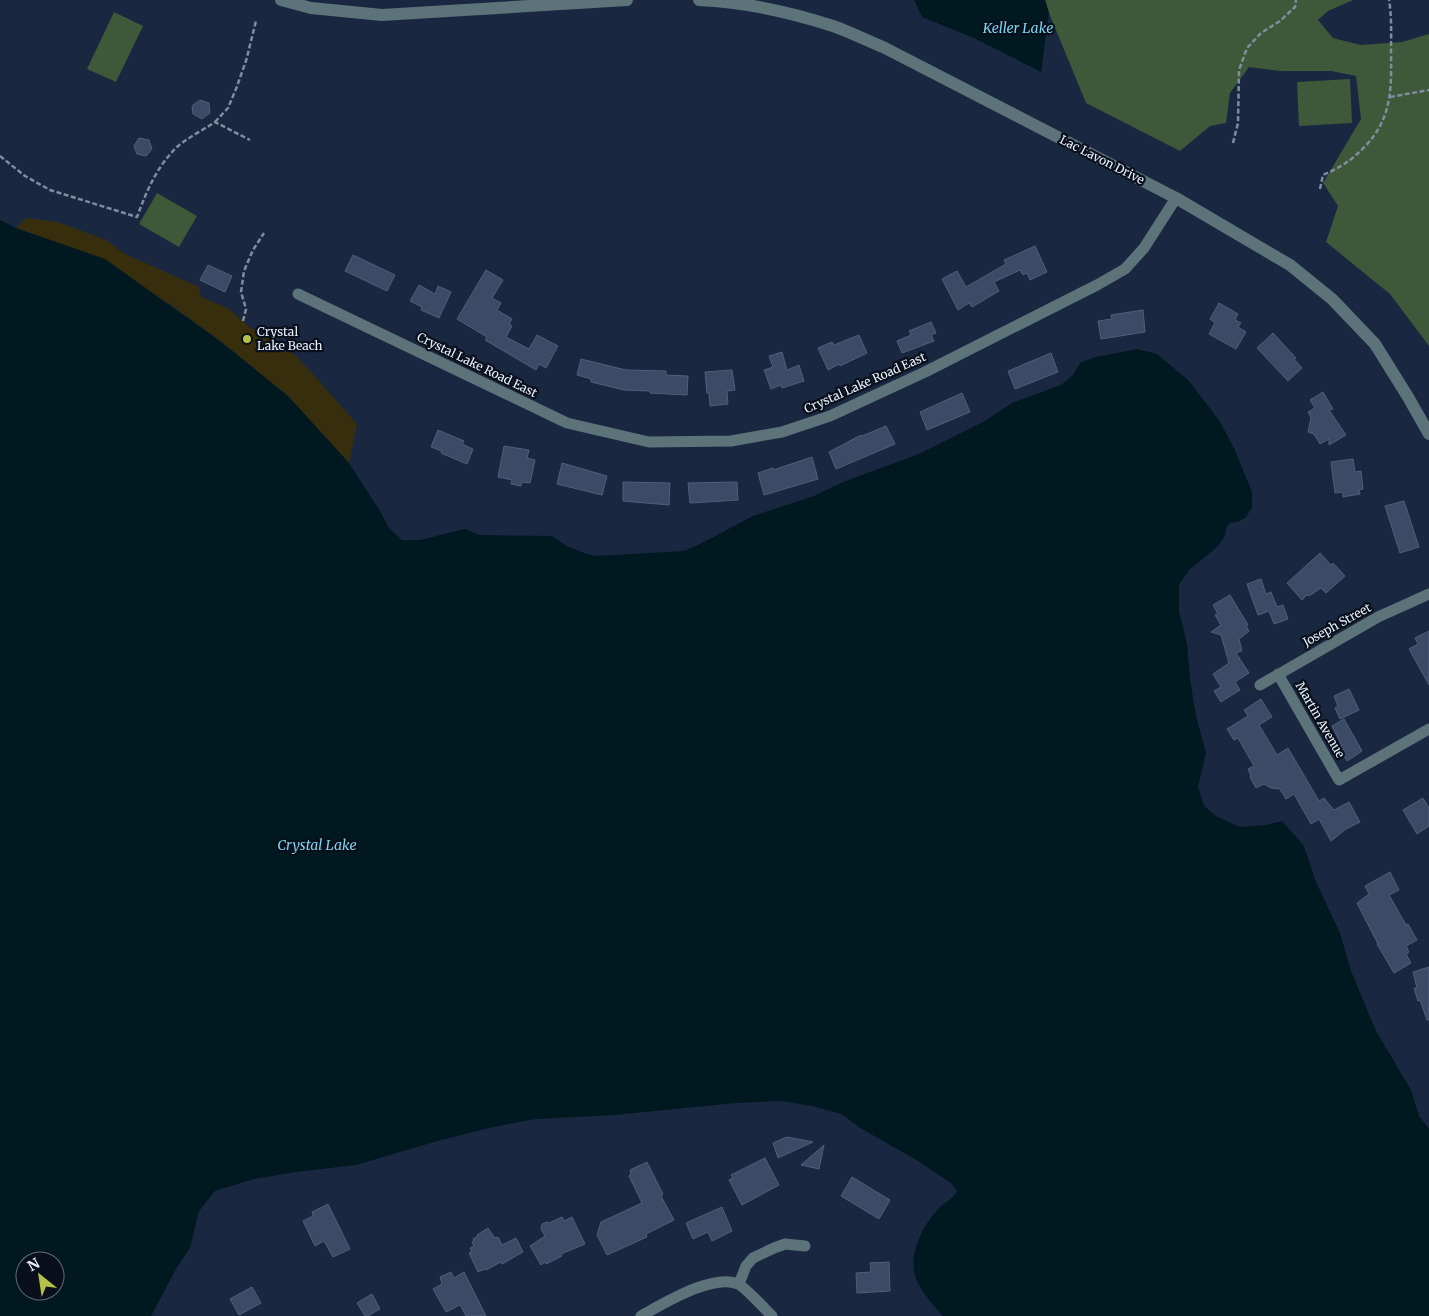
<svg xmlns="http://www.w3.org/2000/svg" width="1429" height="1316" viewBox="0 0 1429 1316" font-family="Merriweather,serif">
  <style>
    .green { fill: #3d5939 }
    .sand { fill: #362e0d }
    .water { fill: #001921; fill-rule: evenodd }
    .building { fill: #3b4b66; stroke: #4f5f7c }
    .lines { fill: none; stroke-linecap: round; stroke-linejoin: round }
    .path { stroke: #818c9f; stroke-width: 2.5; stroke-dasharray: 5 2.5; stroke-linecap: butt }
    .minor { stroke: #5d737a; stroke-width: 11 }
    .tertiary { stroke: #5d737a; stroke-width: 12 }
    .poi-dot { fill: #b5c249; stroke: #0a101b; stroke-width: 2 }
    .labels { text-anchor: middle; stroke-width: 4.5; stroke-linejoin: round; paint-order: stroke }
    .street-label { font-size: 12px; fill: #e8f0fd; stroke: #0a101b }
    .poi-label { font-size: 12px; fill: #e8f0fd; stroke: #0a101b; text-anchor: start }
    .water-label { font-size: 14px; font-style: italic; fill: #7cd3ef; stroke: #0a101b }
  </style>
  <rect width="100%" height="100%" fill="#192740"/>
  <!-- green -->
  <path class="green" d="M 1045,0 L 1353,0 L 1328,11 L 1318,20 L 1333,38 L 1361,45 L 1402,42 L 1429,34 L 1429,346 L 1390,294 L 1326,242 L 1338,206 L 1323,183 L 1361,119 L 1356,76 L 1331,71 L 1281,71 L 1249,67 L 1230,93 L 1226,123 L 1210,126 L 1180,151 L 1086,103 L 1049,13 Z
    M 114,12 L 143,26 L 116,82 L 87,69 Z
    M 1350,79 L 1352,123 L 1299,126 L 1297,82 Z
    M 157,193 L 197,216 L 179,247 L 139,224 Z"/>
  <!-- sand -->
  <path class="sand" d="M 26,218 L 58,222 L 106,240 L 125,254 L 199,287 L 201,297 L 228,308 L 251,328 L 273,338 L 290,350 L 312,373 L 357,424 L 349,463 L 288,396 L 220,341 L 171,305 L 16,228 Z"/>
  <!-- water -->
  <path class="water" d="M 914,0 L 1045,0 L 1049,13 L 1041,72 L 974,38 L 922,17 Z
    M 0,220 L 16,228 L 105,259 L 220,341 L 288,396 L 349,463 L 380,511 L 389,528 L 402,540 L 420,540 L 465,529 L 479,535 L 552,536 L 565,545 L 581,552 L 595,556 L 684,551 L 696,546 L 753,516 L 814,496 L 843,482 L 919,454 L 985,421 L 1012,403 L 1061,385 L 1073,375 L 1081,362 L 1096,357 L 1137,349 L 1157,354 L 1188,380 L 1219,420 L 1234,448 L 1252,492 L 1252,508 L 1245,518 L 1237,522 L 1230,523 L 1226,528 L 1225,536 L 1217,547 L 1189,570 L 1179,585 L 1179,611 L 1187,644 L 1190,679 L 1196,716 L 1206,753 L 1198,787 L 1204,806 L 1216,816 L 1240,827 L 1266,825 L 1282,821 L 1304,846 L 1316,882 L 1340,933 L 1351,971 L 1376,1031 L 1411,1090 L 1419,1116 L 1429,1129 L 1429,1316 L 943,1316 C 934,1306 921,1292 916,1279 C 907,1255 923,1226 938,1209 C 945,1202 953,1199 957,1191 L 951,1183 L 918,1161 L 862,1129 L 841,1114 L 812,1106 L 781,1101 L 736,1103 L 614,1115 L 536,1119 L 493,1127 L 434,1142 L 356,1165 L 296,1172 L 254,1179 L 215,1191 L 199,1211 L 190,1248 L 177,1267 L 151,1316 L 0,1316 ZM 25,1261 L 55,1261 L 55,1291 L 25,1291 Z"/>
  <!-- building -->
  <path class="building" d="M 200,100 L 209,103 L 210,113 L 202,119 L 193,114 L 192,106 Z
    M 139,138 L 149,140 L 152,149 L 146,156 L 137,154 L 134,146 Z
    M 1035,246 L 1047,272 L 1030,280 L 1027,273 L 1023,275 L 1020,270 L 994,282 L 999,291 L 972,307 L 969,303 L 958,310 L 942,279 L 957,271 L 966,287 L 1006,264 L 1004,260 Z
    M 353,255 L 395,275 L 387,291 L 345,271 Z
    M 208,265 L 232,276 L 225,292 L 200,280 Z
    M 486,270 L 503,280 L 492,298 L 501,303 L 497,310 L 512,319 L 509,324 L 512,326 L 506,337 L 529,349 L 537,335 L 558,346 L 546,368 L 539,364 L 536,370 L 485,340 L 487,337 L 457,319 Z
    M 419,285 L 435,294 L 438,286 L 451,292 L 439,318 L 421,310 L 422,307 L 410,301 Z
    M 1219,303 L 1238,314 L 1235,320 L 1241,323 L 1238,327 L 1246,332 L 1236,349 L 1209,334 L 1215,323 L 1210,319 Z
    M 1143,310 L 1145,332 L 1101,339 L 1098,321 L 1112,319 L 1111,315 Z
    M 931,322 L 936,333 L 931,335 L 934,341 L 902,353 L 897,341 L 911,335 L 909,331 Z
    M 1273,333 L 1296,358 L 1294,359 L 1302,368 L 1288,381 L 1257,348 Z
    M 859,335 L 867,353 L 840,366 L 839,364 L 828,370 L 818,348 L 832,342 L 834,345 Z
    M 782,352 L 787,370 L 799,365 L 804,381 L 782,388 L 781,385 L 771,389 L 764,370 L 773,367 L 769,356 Z
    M 1051,353 L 1058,372 L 1015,389 L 1008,371 Z
    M 581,359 L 626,370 L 666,371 L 666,375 L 688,376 L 687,395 L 650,393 L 650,391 L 624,390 L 591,382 L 591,379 L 577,375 Z
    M 732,370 L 735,390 L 727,391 L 728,404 L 710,406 L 709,393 L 707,393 L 705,372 Z
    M 1323,392 L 1333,409 L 1329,410 L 1346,435 L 1329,445 L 1329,439 L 1320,444 L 1314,434 L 1308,432 L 1311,418 L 1308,412 L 1315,408 L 1310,400 Z
    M 962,393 L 970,412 L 927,430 L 920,412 Z
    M 886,426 L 895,444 L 836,469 L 829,452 L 861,435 L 862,436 Z
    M 438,430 L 464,441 L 462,444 L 473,449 L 467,464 L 441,453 L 442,451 L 431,447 Z
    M 504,446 L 529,450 L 527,458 L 535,460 L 530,483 L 522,482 L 521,486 L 511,484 L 512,480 L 498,477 Z
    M 812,457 L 818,479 L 764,495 L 758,473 L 773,468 L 773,470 Z
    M 1353,459 L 1355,472 L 1361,471 L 1363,489 L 1359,490 L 1360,494 L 1343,497 L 1343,492 L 1335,493 L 1331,462 Z
    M 562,463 L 607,476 L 602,495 L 557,484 Z
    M 623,482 L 670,483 L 669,505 L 623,501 Z
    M 737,482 L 738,500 L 690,503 L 688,483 Z
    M 1404,501 L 1419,547 L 1400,553 L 1385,506 Z
    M 1320,553 L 1331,565 L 1333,563 L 1345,576 L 1326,593 L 1321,588 L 1309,596 L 1307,595 L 1302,600 L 1287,583 Z
    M 1261,579 L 1266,594 L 1271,592 L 1277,607 L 1283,605 L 1288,619 L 1274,624 L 1269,611 L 1258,615 L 1247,584 Z
    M 1230,595 L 1248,625 L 1246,626 L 1249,631 L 1239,639 L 1242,651 L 1236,653 L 1249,673 L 1235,682 L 1240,690 L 1221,702 L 1214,691 L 1221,687 L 1213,674 L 1229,663 L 1221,635 L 1211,632 L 1221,625 L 1215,615 L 1218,614 L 1213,605 Z
    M 1429,631 L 1429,685 L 1409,649 L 1418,644 L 1415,638 Z
    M 1349,689 L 1359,710 L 1340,719 L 1335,708 L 1338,706 L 1334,696 Z
    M 1261,699 L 1272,717 L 1259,725 L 1277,755 L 1288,748 L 1319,801 L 1324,798 L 1334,810 L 1349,802 L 1360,822 L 1346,829 L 1331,841 L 1319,819 L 1311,824 L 1294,794 L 1286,799 L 1280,789 L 1271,788 L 1264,784 L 1256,788 L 1250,777 L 1251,776 L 1248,769 L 1254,766 L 1238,738 L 1234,740 L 1227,729 L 1248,716 L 1244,710 Z
    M 1344,719 L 1362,751 L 1347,761 L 1339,748 L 1342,746 L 1332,726 Z
    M 1423,798 L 1429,808 L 1429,826 L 1417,834 L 1403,810 Z
    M 1390,872 L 1399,890 L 1389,895 L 1406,925 L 1408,924 L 1417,940 L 1406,946 L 1409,952 L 1406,954 L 1411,963 L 1394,973 L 1377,944 L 1378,944 L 1357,903 L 1369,894 L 1365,886 Z
    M 1429,967 L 1429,1020 L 1427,1020 L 1420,1000 L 1418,1001 L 1414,988 L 1417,988 L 1413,972 Z
    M 787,1137 L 813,1142 L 778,1158 L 773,1143 Z
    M 824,1145 L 819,1169 L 801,1165 Z
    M 765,1158 L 779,1185 L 742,1205 L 729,1180 L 733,1178 L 731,1175 Z
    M 647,1162 L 663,1194 L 661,1196 L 674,1220 L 646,1234 L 647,1237 L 607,1255 L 597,1235 L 601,1222 L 642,1203 L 629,1176 L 631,1174 L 630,1170 Z
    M 852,1177 L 890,1200 L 879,1219 L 841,1196 Z
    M 328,1204 L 350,1249 L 333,1257 L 324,1241 L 315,1246 L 303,1221 L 313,1216 L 312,1212 Z
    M 722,1207 L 732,1231 L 712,1241 L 708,1232 L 693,1239 L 686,1223 Z
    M 562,1217 L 564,1221 L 572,1217 L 585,1244 L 561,1254 L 562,1256 L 546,1264 L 545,1262 L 541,1265 L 530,1246 L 545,1236 L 541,1229 L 542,1224 L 547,1222 L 549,1223 Z
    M 488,1228 L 495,1238 L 498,1237 L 502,1245 L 516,1238 L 523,1252 L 502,1264 L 501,1262 L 486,1270 L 485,1269 L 478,1272 L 469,1253 L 472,1252 L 470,1248 L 474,1246 L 472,1242 L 474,1241 L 473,1239 L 478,1236 L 477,1235 Z
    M 889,1262 L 890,1291 L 857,1293 L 856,1273 L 871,1272 L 870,1263 Z
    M 451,1272 L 454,1278 L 464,1272 L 486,1316 L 466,1316 L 460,1305 L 446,1312 L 433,1289 L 442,1284 L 440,1277 Z
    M 252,1287 L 261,1303 L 239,1315 L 230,1299 Z
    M 372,1294 L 380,1309 L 368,1316 L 365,1316 L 357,1303 Z"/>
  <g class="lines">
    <!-- path -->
    <path class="path" d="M 1390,97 L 1429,90
      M 215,122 L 228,108 L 236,89 L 246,61 L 256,21
      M 1233,143 L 1238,123 L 1239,70 L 1247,48 L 1261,33 L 1280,21 L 1295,7 L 1296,0
      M 0,156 L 25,176 L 50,190 L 137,217 C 147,190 157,166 178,146 C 189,137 203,130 215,122 L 250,140
      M 1320,189 L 1323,175 C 1332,171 1342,166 1350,160 C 1389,129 1392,101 1391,54 C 1391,36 1392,18 1389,0
      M 243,321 L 246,309 L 241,292 L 244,271 L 253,250 L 264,233"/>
    <!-- minor -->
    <path class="minor" d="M 298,294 L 567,423 L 649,442 L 731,441 L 782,432 L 830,416 L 925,372 L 1097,285 L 1125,269 L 1144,248 L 1176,198
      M 1278,674 L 1339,780 L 1429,729
      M 1260,685 L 1378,617 L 1429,594
      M 739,1284 L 746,1266 L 753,1258 L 774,1248 L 785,1244 L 805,1246
      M 641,1316 C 663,1304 713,1273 738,1284 C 745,1287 765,1309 772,1316"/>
    <!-- tertiary -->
    <path class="tertiary" d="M 281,0 L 311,8 L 382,15 L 627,0
      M 699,0 C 744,2 790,12 833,26 C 850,32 866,40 883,47 L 1176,198 L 1290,265 L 1332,299 L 1375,344 L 1408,397 L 1429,434"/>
  </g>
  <!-- markers -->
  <circle class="poi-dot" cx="247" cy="339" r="5"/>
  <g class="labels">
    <!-- street labels -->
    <g class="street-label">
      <text transform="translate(1102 160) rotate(27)" y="4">Lac Lavon Drive</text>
      <text transform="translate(477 365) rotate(26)" y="4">Crystal Lake Road East</text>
      <text transform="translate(865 383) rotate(-24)" y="4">Crystal Lake Road East</text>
      <text transform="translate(1337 625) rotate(-29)" y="4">Joseph Street</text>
      <text transform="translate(1320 720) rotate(60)" y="4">Martin Avenue</text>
    </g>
    <!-- poi labels -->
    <g class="poi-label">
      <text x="257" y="336">Crystal<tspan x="257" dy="14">Lake Beach</tspan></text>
    </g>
    <!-- water labels -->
    <g class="water-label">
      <text x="1018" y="33">Keller Lake</text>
      <text x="317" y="850">Crystal Lake</text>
    </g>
  </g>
  <!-- north arrow -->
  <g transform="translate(40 1276) rotate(330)"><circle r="24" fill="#0a101b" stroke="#636a75"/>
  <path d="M0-4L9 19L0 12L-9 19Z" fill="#b5c249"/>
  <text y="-8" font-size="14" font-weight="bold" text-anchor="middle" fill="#e8f0fd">N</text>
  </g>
</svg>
